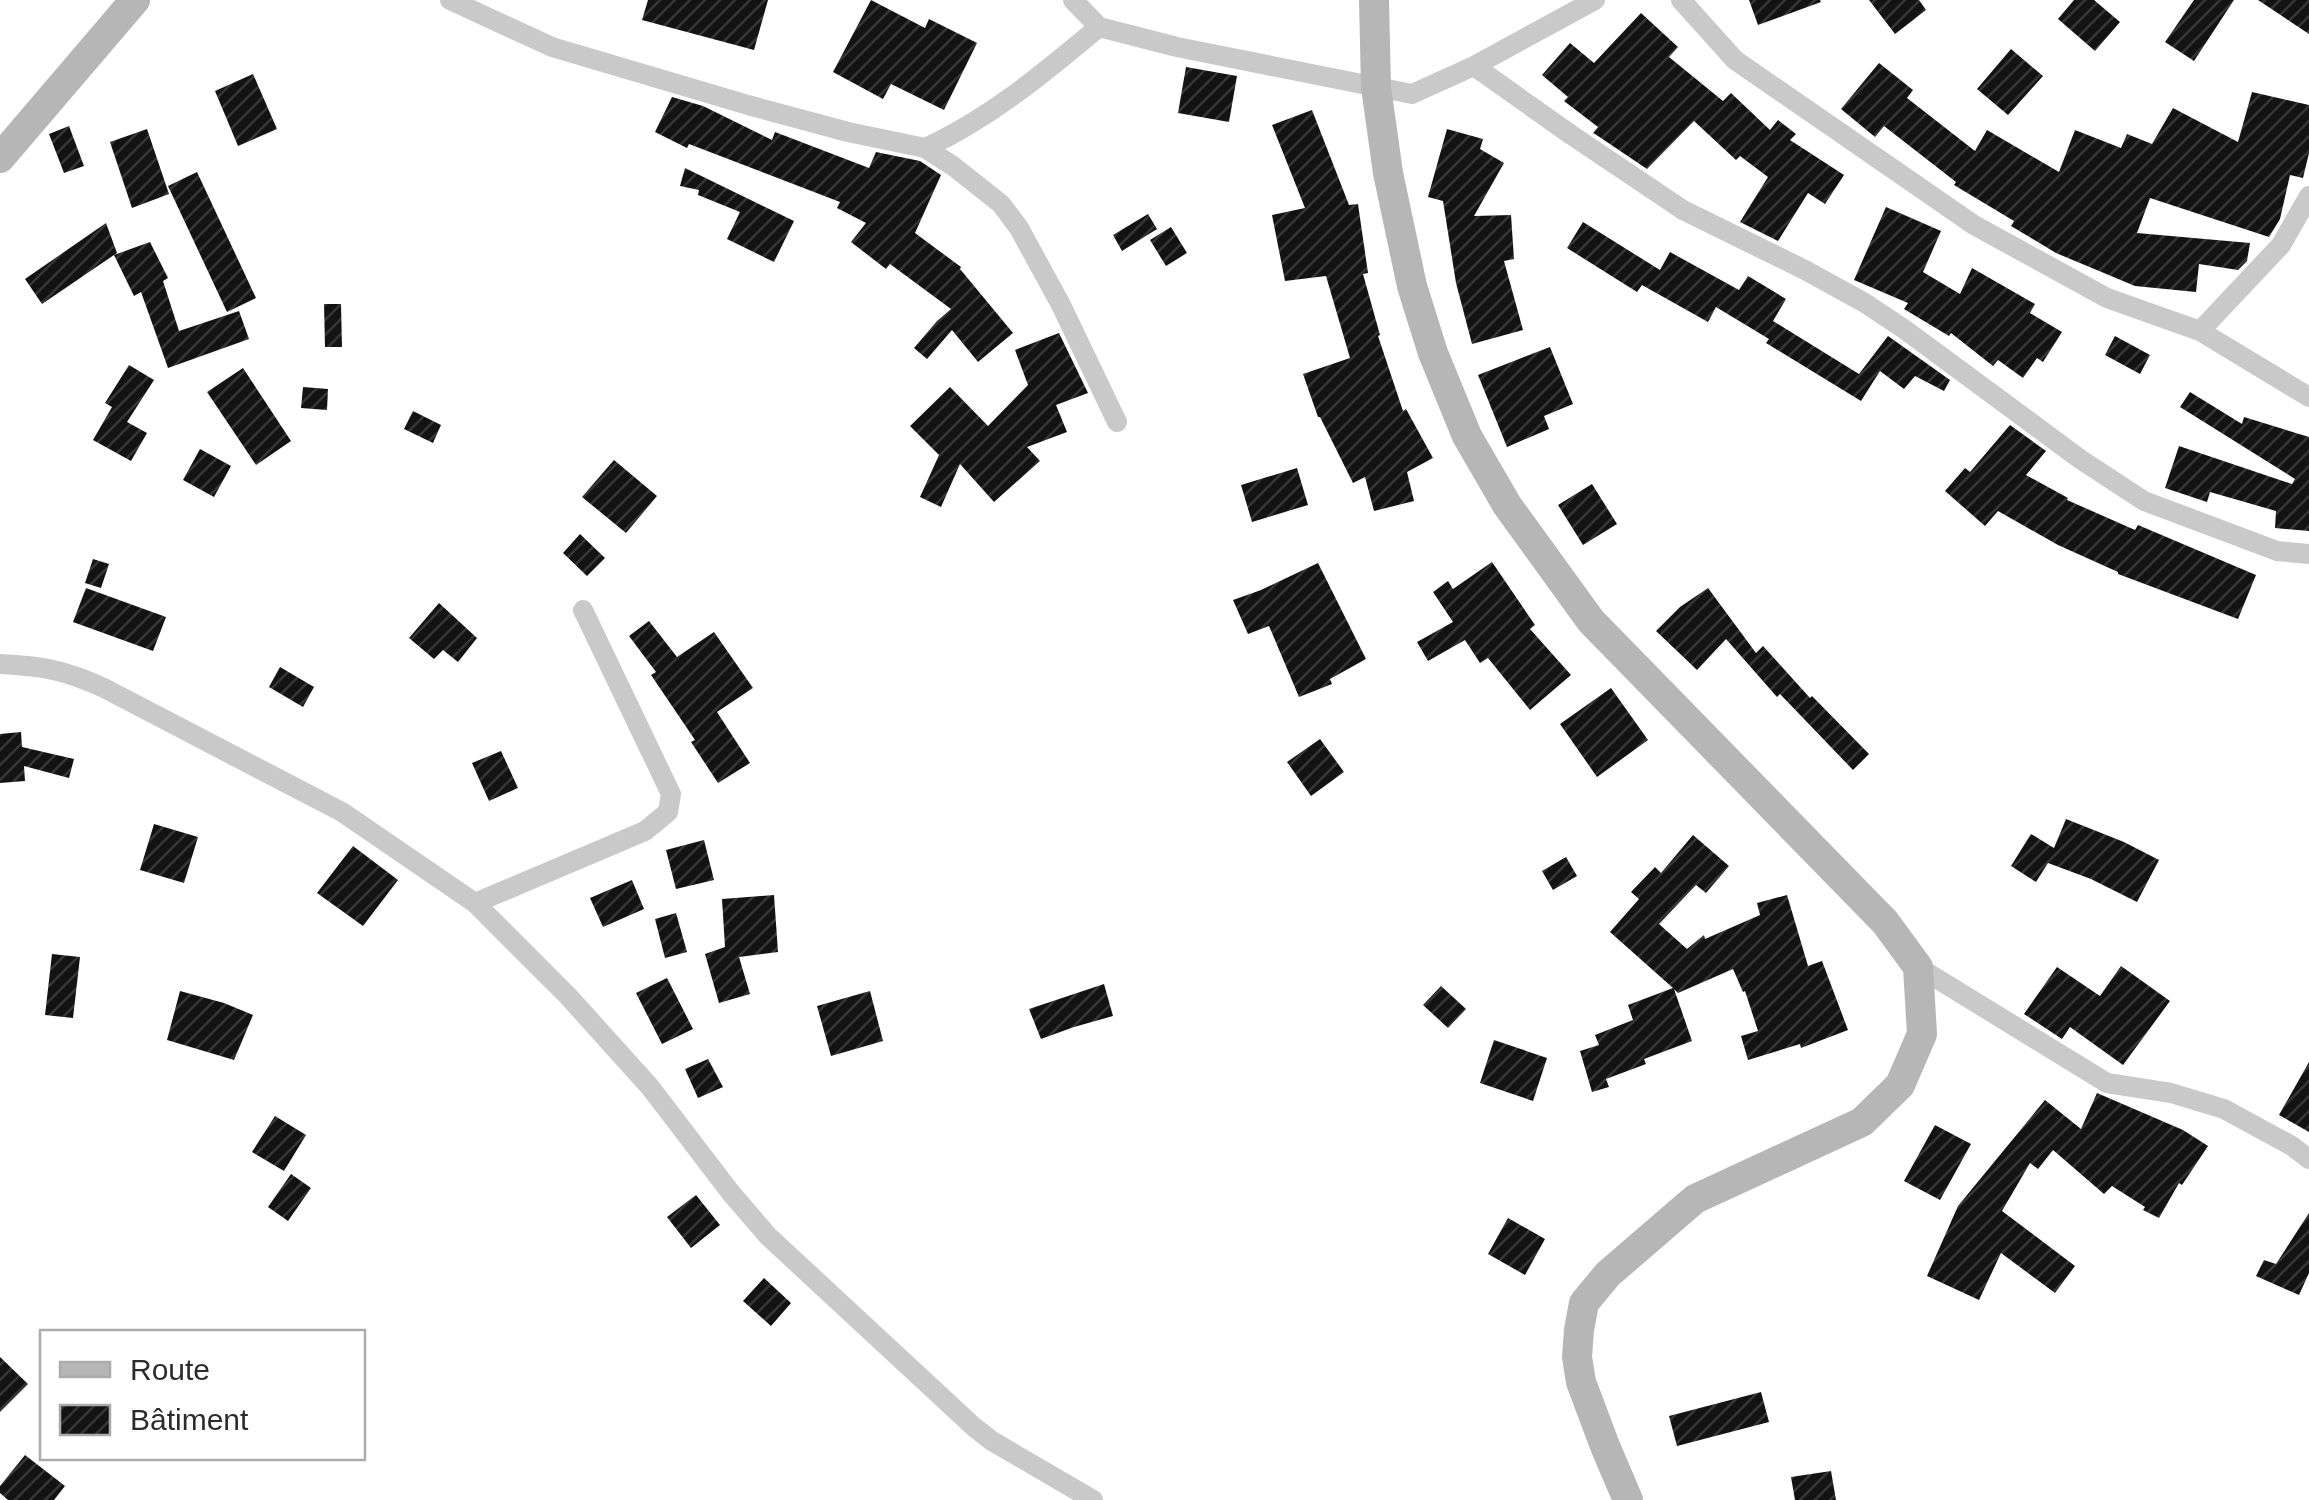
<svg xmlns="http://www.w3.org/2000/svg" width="2309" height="1500" viewBox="0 0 2309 1500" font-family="Arial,sans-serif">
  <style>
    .building { fill: url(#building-hatch) }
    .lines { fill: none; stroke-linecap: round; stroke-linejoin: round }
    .street { stroke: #c9c9c9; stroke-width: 20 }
    .secondary { stroke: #b6b6b6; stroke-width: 30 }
  </style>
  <defs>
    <pattern id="building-hatch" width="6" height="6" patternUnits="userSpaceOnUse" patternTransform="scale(2.5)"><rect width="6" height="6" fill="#131313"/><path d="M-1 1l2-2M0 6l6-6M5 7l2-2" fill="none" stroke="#363636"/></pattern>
  </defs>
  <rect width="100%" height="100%" fill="#fff"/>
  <!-- building -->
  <path class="building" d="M 648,0 L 768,0 L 754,50 L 642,20 Z
    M 871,0 L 925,28 L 929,19 L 977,43 L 944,110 L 891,84 L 883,99 L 833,72 Z
    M 1749,0 L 1820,0 L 1821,2 L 1758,25 Z
    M 1869,0 L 1919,0 L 1926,10 L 1895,34 Z
    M 2074,0 L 2094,0 L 2120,22 L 2095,51 L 2058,19 Z
    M 2194,0 L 2234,0 L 2194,61 L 2165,42 Z
    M 2258,0 L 2309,0 L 2309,34 Z
    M 1641,13 L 1678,47 L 1669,57 L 1723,101 L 1731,93 L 1770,130 L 1778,120 L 1796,134 L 1790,140 L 1844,175 L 1825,204 L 1808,193 L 1778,241 L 1740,222 L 1768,177 L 1740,156 L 1736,160 L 1694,121 L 1647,169 L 1595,134 L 1593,133 L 1598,127 L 1564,101 L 1568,97 L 1542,75 L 1570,43 L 1594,63 Z
    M 2011,49 L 2043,76 L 2008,115 L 1977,89 Z
    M 1879,63 L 1913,90 L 1907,98 L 1975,151 L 1987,130 L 2059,172 L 2075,130 L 2121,148 L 2127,134 L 2152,144 L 2173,108 L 2238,142 L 2252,92 L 2309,105 L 2309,153 L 2303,178 L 2290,175 L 2280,219 L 2269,237 L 2150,198 L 2137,233 L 2250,243 L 2247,261 L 2238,270 L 2199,264 L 2196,292 L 2135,286 L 2056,253 L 2011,226 L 2014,221 L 1954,185 L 1956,182 L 1884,126 L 1875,137 L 1841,109 Z
    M 1186,67 L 1237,76 L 1229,122 L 1178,113 Z
    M 253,74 L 277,129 L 238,146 L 215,91 Z
    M 672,97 L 703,106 L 772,140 L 775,132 L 869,168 L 876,152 L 920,161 L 941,175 L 915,233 L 961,267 L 960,269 L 1013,333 L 978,362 L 952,330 L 927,359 L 914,348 L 937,321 L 951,309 L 890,264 L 886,269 L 851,242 L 866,223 L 837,208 L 840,202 L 689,144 L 687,148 L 655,132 Z
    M 1312,110 L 1349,205 L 1358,204 L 1368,273 L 1363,274 L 1380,335 L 1378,336 L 1403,411 L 1406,409 L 1433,458 L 1407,472 L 1414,501 L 1374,511 L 1365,477 L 1353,483 L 1320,417 L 1318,417 L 1303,374 L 1350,358 L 1326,276 L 1285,281 L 1272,215 L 1305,208 L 1272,125 Z
    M 69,126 L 84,166 L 64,173 L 49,134 Z
    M 147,129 L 169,194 L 132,208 L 110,142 Z
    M 1447,129 L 1483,139 L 1480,149 L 1504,163 L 1474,216 L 1511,215 L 1514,259 L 1504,261 L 1523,330 L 1472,344 L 1456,283 L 1443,201 L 1428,197 Z
    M 685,168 L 794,221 L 774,262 L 727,239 L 740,212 L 698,195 L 699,190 L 680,186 Z
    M 197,172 L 256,298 L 227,312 L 168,186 Z
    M 1886,207 L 1941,231 L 1923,272 L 1960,294 L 1972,268 L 2035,304 L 2030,313 L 2062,332 L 2043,362 L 2037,358 L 2023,378 L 1998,360 L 1993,366 L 1951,333 L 1949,336 L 1904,309 L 1908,303 L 1854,280 Z
    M 1148,214 L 1157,229 L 1122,251 L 1113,235 Z
    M 1583,222 L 1660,270 L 1670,252 L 1739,290 L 1748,276 L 1786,299 L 1773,321 L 1859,374 L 1888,336 L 1950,380 L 1944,391 L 1915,376 L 1904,389 L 1880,371 L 1861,401 L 1766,343 L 1769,339 L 1716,307 L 1708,322 L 1642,285 L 1637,292 L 1567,248 Z
    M 106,223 L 117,253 L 114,255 L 150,242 L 168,278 L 163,281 L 179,331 L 239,311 L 249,339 L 168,368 L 141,292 L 134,296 L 114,255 L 42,304 L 25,279 Z
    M 1171,227 L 1187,253 L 1166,266 L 1150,240 Z
    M 324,304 L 341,304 L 342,347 L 325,347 Z
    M 1059,333 L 1088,393 L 1056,405 L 1067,432 L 1027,447 L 1040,461 L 994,502 L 960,464 L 941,507 L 920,497 L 939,455 L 910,426 L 950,387 L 988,426 L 1028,385 L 1015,350 Z
    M 2115,336 L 2150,355 L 2140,374 L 2105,355 Z
    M 1550,347 L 1573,404 L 1544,416 L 1549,429 L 1507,447 L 1478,375 Z
    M 129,365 L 154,380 L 127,422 L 147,433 L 131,461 L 93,440 L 112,407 L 105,403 Z
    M 243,368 L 291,441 L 256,465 L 207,392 Z
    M 303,387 L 328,389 L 327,410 L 301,408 Z
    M 2190,392 L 2242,424 L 2244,417 L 2309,437 L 2309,531 L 2275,528 L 2276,511 L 2210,492 L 2207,502 L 2165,488 L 2179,446 L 2292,484 L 2295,479 L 2180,407 Z
    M 413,411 L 441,425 L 433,443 L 404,429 Z
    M 2010,425 L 2046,451 L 2026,475 L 2068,498 L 2067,500 L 2135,530 L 2138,525 L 2256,575 L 2238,619 L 2118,574 L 2118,572 L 2058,545 L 1998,511 L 1985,526 L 1945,491 L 1965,468 L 1970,472 Z
    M 200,449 L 231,466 L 214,497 L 183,480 Z
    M 614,460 L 657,496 L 626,533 L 582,497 Z
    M 1297,468 L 1308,505 L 1252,522 L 1241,485 Z
    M 1592,484 L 1617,524 L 1583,545 L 1558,505 Z
    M 580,534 L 605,558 L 587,576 L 563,553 Z
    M 93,559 L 109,564 L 101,588 L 85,583 Z
    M 1492,562 L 1535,625 L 1530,629 L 1571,675 L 1530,710 L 1488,658 L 1480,663 L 1465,640 L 1428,661 L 1417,642 L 1453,622 L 1433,592 L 1448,581 L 1453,589 Z
    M 1318,563 L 1366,659 L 1330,679 L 1332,684 L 1299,697 L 1269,626 L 1248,634 L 1233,600 L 1261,590 Z
    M 86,588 L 166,617 L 153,651 L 73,622 Z
    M 1708,588 L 1756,653 L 1763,646 L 1810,698 L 1812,696 L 1869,754 L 1853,770 L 1780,694 L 1777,697 L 1726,639 L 1697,670 L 1656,631 L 1680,607 Z
    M 439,603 L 477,638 L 458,662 L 443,650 L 434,659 L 409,638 Z
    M 649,621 L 677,657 L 714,632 L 753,688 L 717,712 L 750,763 L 718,783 L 691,742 L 695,740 L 651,675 L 656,672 L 629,636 Z
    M 280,667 L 314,687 L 303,707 L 269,687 Z
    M 1611,688 L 1648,740 L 1597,777 L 1560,724 Z
    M 21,732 L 22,747 L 74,759 L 69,778 L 24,766 L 25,781 L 0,783 L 0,734 Z
    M 1320,739 L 1344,772 L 1311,796 L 1287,762 Z
    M 501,751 L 518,788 L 489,801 L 472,763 Z
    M 2066,819 L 2124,842 L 2159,860 L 2137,902 L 2091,879 L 2048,863 L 2036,882 L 2011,866 L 2031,834 L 2054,848 Z
    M 154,824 L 198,837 L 184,883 L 140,870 Z
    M 1693,835 L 1729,866 L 1706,893 L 1696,885 L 1659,924 L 1687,949 L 1704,935 L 1705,939 L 1760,915 L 1757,903 L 1787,895 L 1808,966 L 1822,961 L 1848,1030 L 1801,1048 L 1800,1044 L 1748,1060 L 1741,1036 L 1758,1031 L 1745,991 L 1743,992 L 1733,969 L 1678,993 L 1674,989 L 1692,1041 L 1644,1059 L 1646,1064 L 1606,1079 L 1609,1087 L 1592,1092 L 1580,1051 L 1599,1045 L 1595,1035 L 1633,1020 L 1628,1005 L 1673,988 L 1610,932 L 1639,899 L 1631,892 L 1655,867 L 1661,873 Z
    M 704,840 L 714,880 L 676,889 L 666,850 Z
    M 353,846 L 398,880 L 363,926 L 317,893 Z
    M 1566,857 L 1577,876 L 1553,890 L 1542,871 Z
    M 632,880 L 644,909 L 603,927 L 590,898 Z
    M 774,895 L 778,952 L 739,957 L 750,994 L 719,1003 L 705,954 L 725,947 L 722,899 Z
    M 676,913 L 687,952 L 665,958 L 655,919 Z
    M 52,954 L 80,957 L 73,1018 L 45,1015 Z
    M 2121,966 L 2170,1001 L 2123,1065 L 2070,1027 L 2062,1039 L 2024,1014 L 2057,967 L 2100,996 Z
    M 667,978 L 693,1029 L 662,1044 L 636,993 Z
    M 1104,984 L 1113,1016 L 1074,1027 L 1041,1039 L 1029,1009 Z
    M 1441,986 L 1466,1009 L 1448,1028 L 1423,1005 Z
    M 180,991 L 224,1003 L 253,1015 L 234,1060 L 167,1040 Z
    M 870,991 L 883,1041 L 831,1056 L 817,1006 Z
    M 1494,1040 L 1547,1058 L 1533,1101 L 1480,1083 Z
    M 708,1059 L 723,1087 L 698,1098 L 685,1069 Z
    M 2309,1062 L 2309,1132 L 2279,1115 Z
    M 2097,1093 L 2183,1130 L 2208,1146 L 2182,1185 L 2179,1183 L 2159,1218 L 2143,1210 L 2145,1207 L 2112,1186 L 2104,1194 L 2053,1150 L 2038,1169 L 2030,1163 L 2002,1211 L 2075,1266 L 2055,1293 L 2001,1253 L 1979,1300 L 1927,1276 L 1958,1206 L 2045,1100 L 2081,1129 Z
    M 275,1116 L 306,1135 L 284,1171 L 252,1152 Z
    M 1935,1125 L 1971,1144 L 1940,1200 L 1904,1181 Z
    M 291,1174 L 311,1188 L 288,1221 L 268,1207 Z
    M 696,1195 L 720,1225 L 691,1248 L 667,1217 Z
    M 2309,1213 L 2309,1273 L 2299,1295 L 2256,1276 L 2264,1260 L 2276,1264 Z
    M 1508,1218 L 1545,1239 L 1525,1275 L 1488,1254 Z
    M 764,1278 L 791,1303 L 771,1326 L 743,1301 Z
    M 0,1357 L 28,1384 L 0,1412 Z
    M 1761,1392 L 1769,1422 L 1677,1446 L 1669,1416 Z
    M 25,1455 L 65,1486 L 54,1500 L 8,1500 L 0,1493 L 0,1486 Z
    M 1831,1471 L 1836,1500 L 1795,1500 L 1791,1477 Z"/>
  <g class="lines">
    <!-- street -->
    <path class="street" d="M 450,0 L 552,47 L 748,105 L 848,132 L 925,148 L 953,166 L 1001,204 L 1019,228 L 1061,305 L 1117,422
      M 1073,0 L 1099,27 L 1177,47 L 1412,94 L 1474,66 L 1595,0
      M 1681,0 L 1735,60 L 1974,225 L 2107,298 L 2200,331 L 2281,245 L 2309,196
      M 1474,66 L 1570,134 L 1683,210 L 1805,270 L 1865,303 L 1904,329 L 2080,459 L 2144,501 L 2277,551 L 2309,554
      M 925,148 C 990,118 1044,73 1099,27
      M 2200,331 L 2309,397
      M 0,664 C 42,666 65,670 104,688 L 342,812 L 475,903 L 568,996 L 650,1087 L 731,1193 L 768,1236 L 974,1427 L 992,1441 L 1093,1500
      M 475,903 L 645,831 L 668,812 L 671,794 L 583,610
      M 1918,967 L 2107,1083 L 2171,1093 L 2224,1109 L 2292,1146 L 2309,1159"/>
    <!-- secondary -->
    <path class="secondary" d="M 1374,0 L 1376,87 L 1388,173 L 1412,286 L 1433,353 L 1467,436 L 1507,505 L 1591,621 L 1885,922 L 1918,967 L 1922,1034 L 1900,1085 L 1862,1122 L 1695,1199 L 1608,1274 L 1584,1303 L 1579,1330 L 1577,1357 L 1581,1382 L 1605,1446 L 1628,1500
      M 0,158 L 135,0"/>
  </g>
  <!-- legend -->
  <rect x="40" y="1330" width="325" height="130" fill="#ffffff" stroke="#ababab" stroke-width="2.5"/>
  <rect x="60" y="1362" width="50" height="15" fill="#b6b6b6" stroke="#ababab" stroke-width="2.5"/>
  <text x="130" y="1380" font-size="30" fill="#2c2c2c">Route</text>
  <rect x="60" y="1405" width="50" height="30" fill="url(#building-hatch)" stroke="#ababab" stroke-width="2.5"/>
  <text x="130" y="1430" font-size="30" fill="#2c2c2c">Bâtiment</text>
</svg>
